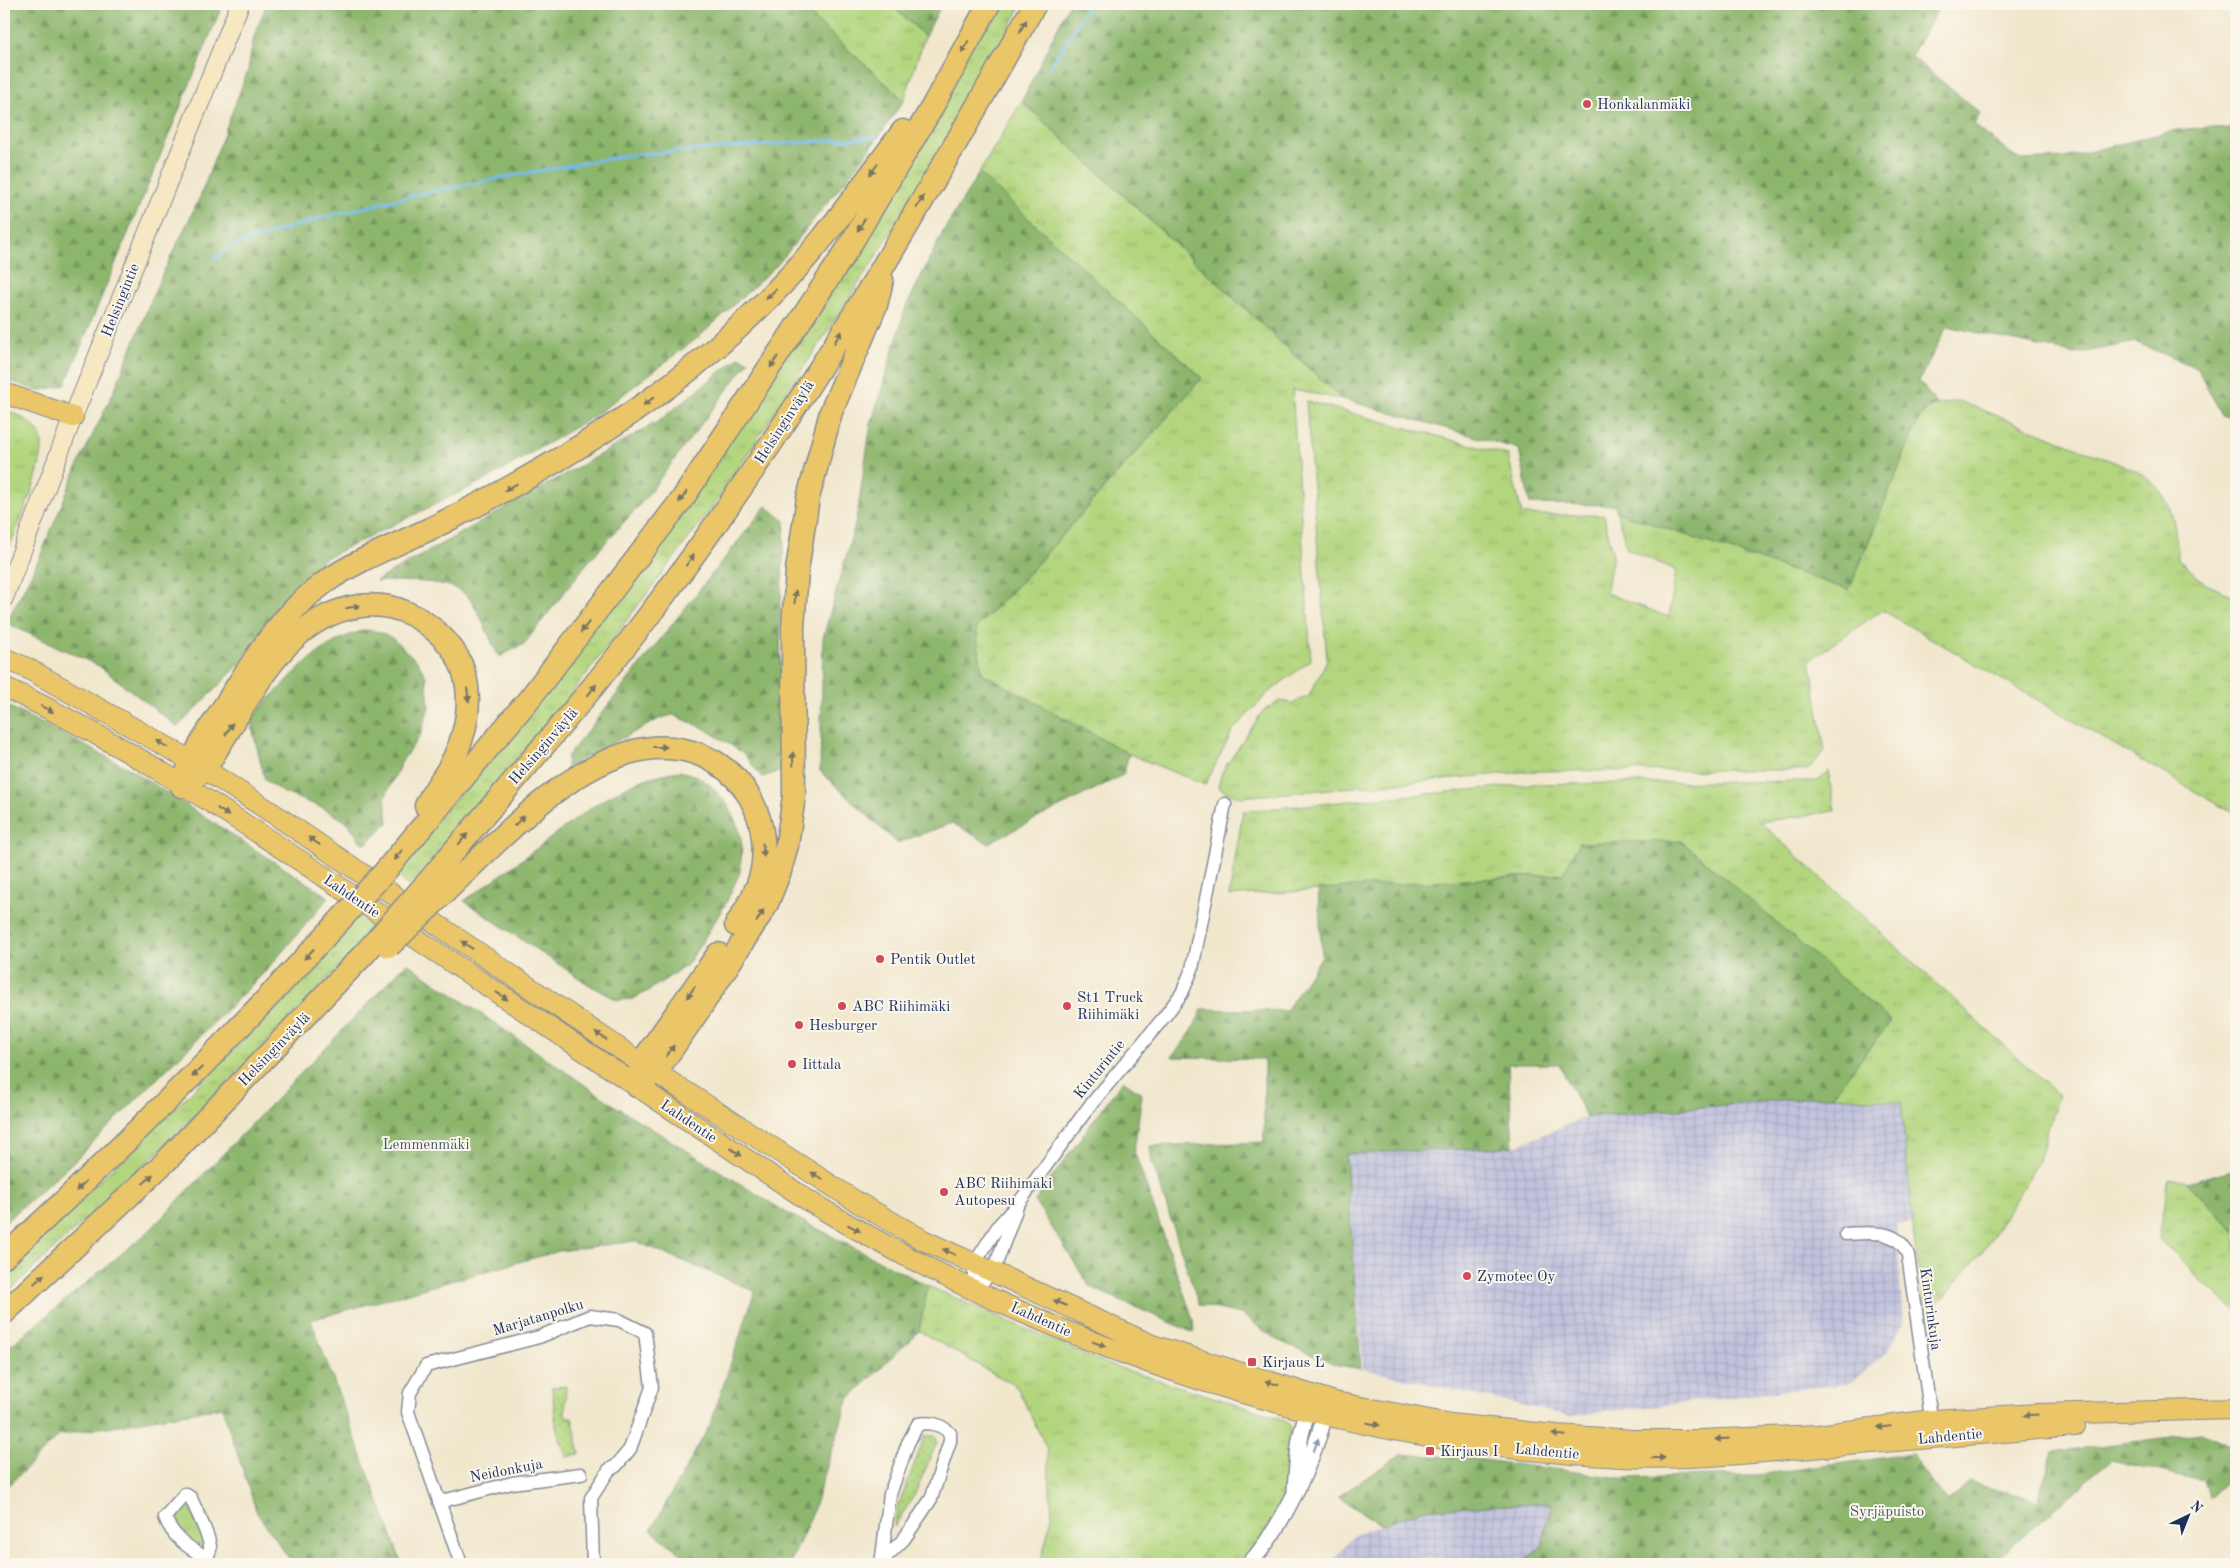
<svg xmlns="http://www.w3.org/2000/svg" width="2240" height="1568" viewBox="0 0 2240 1568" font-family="'Old Standard TT',serif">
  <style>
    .industrial { fill: url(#industrial-grid) }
    .grass { fill: url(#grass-tufts); stroke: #66826e }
    .forest { fill: url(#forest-firs); stroke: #547266 }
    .park { fill: url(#park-dots); stroke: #66826e }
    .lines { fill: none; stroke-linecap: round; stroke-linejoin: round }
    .stream { stroke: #74bdec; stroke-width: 3 }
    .minor-casing { stroke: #868b96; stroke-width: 15 }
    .tertiary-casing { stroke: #868b96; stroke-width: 18 }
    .secondary-casing { stroke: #868b96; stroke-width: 20 }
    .primary-casing { stroke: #868b96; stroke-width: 22 }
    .motorway-casing { stroke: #868b96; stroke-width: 25 }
    .minor { stroke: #fff; stroke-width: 12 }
    .tertiary { stroke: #fff; stroke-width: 15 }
    .secondary { stroke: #f7e8c3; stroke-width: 18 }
    .primary { stroke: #eac669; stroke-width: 20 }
    .motorway { stroke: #eac669; stroke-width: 22 }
    .motorway-bridge-casing { stroke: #868b96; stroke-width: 25; stroke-linecap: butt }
    .motorway-bridge { stroke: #eac669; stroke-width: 22 }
    .oneway { fill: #787363 }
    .oneway2 { fill: #8d97ae }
    .poi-dot { fill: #d1495b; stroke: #fbf7ec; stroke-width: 2 }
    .labels { text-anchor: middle; stroke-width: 4; stroke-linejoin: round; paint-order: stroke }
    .poi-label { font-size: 15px; fill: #1b2f5e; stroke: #fbf7ec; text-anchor: start }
    .street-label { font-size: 15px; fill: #1b2f5e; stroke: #fbf7ec }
    .park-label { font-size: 15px; fill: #415866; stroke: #fbf7ec }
  </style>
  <defs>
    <pattern id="industrial-grid" width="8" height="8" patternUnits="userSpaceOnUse" patternTransform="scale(1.25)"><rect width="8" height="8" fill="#c1c2dd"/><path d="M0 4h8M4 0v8" fill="none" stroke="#a5a7c0"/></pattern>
    <pattern id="grass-tufts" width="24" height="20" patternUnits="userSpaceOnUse" patternTransform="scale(1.25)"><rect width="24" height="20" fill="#b2d57e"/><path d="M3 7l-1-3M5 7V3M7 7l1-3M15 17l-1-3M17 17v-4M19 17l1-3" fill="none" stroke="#98b76f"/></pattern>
    <pattern id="forest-firs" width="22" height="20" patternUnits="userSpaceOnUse" patternTransform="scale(1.25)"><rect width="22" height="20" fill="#8db66d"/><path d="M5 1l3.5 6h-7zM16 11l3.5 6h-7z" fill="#72945d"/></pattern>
    <pattern id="park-dots" width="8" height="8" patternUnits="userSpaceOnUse" patternTransform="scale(1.25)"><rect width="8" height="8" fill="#b2d57e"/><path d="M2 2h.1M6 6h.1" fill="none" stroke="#98b76f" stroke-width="1.8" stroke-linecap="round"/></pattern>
  </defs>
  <rect width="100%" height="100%" fill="#fbf7ec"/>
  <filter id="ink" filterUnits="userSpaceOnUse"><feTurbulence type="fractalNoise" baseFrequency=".02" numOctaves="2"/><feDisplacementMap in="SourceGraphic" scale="10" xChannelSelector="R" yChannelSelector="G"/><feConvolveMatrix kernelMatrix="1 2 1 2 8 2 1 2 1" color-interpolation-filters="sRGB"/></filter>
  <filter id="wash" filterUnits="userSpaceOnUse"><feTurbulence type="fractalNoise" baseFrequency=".0096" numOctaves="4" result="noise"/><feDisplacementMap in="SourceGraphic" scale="20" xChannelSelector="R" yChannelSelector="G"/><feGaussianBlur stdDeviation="1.12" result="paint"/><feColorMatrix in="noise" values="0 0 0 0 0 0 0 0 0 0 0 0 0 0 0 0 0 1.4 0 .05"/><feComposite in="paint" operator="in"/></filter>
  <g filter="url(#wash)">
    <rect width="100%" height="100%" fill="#f1e7cd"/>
    <!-- industrial -->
    <path class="industrial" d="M 1832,1096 L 1901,1102 L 1913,1224 L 1896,1224 L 1903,1323 L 1888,1351 L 1851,1383 L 1569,1416 L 1363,1369 L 1346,1154 L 1513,1147 L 1586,1117 Z
      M 1552,1503 L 1542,1546 L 1521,1564 L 1330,1564 L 1354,1535 L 1425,1509 Z"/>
    <!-- grass -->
    <path class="grass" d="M 798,4 L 890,4 L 925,36 L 904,100 Z
      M 996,4 L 1022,4 L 966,108 L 875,258 L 717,501 L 569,697 L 409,886 L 393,872 L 552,685 Z
      M 1022,101 L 1342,399 L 1292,390 L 1311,660 L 1269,692 L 1233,730 L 1205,785 L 1129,754 L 982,673 L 976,628 L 1027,575 L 1202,378 L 979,173 Z
      M 1306,401 L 1508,455 L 1522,515 L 1604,515 L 1613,556 L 1606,593 L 1669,617 L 1676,570 L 1627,549 L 1617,512 L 1849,590 L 1918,421 C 1930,403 1939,404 1959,401 L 2137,471 C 2173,494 2175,520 2178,559 L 2206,584 L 2236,597 L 2236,815 L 1882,610 L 1810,660 L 1825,751 L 1807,770 L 1535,771 L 1242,797 L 1227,793 L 1218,787 L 1222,772 L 1263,711 L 1280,701 L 1292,703 L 1309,696 L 1327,660 Z
      M 4,409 C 18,415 33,421 40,435 C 51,457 14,535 4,558 Z
      M 1828,771 L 1835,811 L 1760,822 L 2058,1095 L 2038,1163 L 1986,1247 L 1927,1316 L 1915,1247 L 1901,1102 L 1832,1096 L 1891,1021 L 1563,874 L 1229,896 L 1243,811 L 1534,784 L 1818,781 Z
      M 358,915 L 373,926 L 344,962 L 180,1131 L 4,1296 L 4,1269 C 126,1156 249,1042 358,915 Z
      M 2169,1178 L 2187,1182 L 2236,1233 L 2236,1313 L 2159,1239 Z
      M 928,1286 L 1107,1364 L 1280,1418 L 1290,1425 C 1294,1481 1278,1524 1239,1564 L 1040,1564 L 1052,1516 L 1047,1449 L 1017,1387 L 919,1331 Z
      M 184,1502 L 188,1502 L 206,1547 L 203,1550 L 199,1550 L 178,1527 L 172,1526 L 171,1515 Z"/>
    <!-- forest -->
    <path class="forest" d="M 4,4 L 223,4 L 65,385 L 38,391 L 4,379 Z
      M 267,4 L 798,4 L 904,100 L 868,152 L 778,264 L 700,336 L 596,415 L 487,479 L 324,559 L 293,585 L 236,668 L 178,727 L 99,666 L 6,623 L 39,559 L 79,463 L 114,391 L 159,281 L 200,197 L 248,70 L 254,36 Z
      M 890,4 L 942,4 L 925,36 Z
      M 1069,4 L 1941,4 L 1911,56 L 1980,113 L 1974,125 L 2020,160 L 2064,158 L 2176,130 L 2208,127 L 2236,129 L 2236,420 L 2222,415 L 2197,368 L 2135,342 L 2076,354 L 1947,326 L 1919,381 L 1937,404 L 1926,409 L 1918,421 L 1849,590 L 1617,512 L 1615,505 L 1530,504 L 1519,449 L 1342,399 L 1022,101 Z
      M 979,173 L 1202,378 L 1027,575 L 976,628 L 982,673 L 1129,754 L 1123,775 L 988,843 L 952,823 L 897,843 L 820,771 L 823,638 L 856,521 L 871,424 L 906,307 L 944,230 Z
      M 739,357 L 749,361 L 643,501 L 588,562 L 524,644 L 499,657 C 490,640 481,613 469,598 C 452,577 401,582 376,581 L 659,421 Z
      M 766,506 L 785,521 L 780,619 L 782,771 L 762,777 L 743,753 L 702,727 L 673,715 L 661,718 L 567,767 L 567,757 Z
      M 367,630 L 379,632 L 392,638 L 418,662 L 426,677 L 429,706 L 421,734 L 402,761 L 385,797 L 388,823 L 368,843 L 362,843 L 347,822 L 323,808 L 282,792 L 265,780 L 250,719 C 283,686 319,639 367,630 Z
      M 4,704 L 130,769 L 329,897 L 264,973 L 73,1162 L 4,1223 Z
      M 680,771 L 697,776 L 711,786 L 728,805 L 739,829 L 742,845 L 740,872 L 725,905 L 688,964 L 648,991 L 633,999 L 617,1000 L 588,984 L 464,901 C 491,882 518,863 544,843 C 586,811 626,777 680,771 Z
      M 1681,841 L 1891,1021 L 1832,1096 L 1586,1117 L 1559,1064 L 1508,1064 L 1513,1147 L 1346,1154 L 1361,1369 L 1333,1364 L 1277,1340 L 1241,1314 L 1199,1305 L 1152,1162 L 1150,1146 L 1264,1142 L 1264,1059 L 1172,1057 L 1192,1031 L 1202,1009 L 1286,1011 L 1322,956 L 1318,889 L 1563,874 L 1579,843 Z
      M 407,963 L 620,1109 L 787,1213 L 928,1286 L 919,1331 L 848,1400 L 812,1514 L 790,1564 L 694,1564 L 651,1530 L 710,1425 L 755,1291 L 635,1241 L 559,1251 L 311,1320 L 402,1564 L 293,1564 L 257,1513 L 222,1407 L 60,1435 L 4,1490 L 4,1351 L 148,1232 Z
      M 1123,1080 L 1142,1094 L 1134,1151 L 1193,1319 L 1194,1333 L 1090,1287 L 1035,1201 Z
      M 2236,1169 L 2236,1233 L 2187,1182 Z
      M 2202,1433 L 2236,1449 L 2236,1468 L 2210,1498 L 2204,1481 L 2111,1460 L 1997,1559 L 1997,1564 L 1847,1564 L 1844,1558 L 1807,1564 L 1521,1564 L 1542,1546 L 1551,1503 L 1425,1509 L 1381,1525 L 1338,1497 L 1401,1454 L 1475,1459 L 1621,1478 L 1756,1475 L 1911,1454 L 1948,1502 L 1968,1482 L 2037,1501 L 2053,1452 Z"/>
    <!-- park -->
    <path class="park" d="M 566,1386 L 565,1414 L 566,1417 L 572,1417 L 580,1454 L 566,1457 L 556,1427 L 552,1387 Z
      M 925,1436 L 936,1436 L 937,1442 L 915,1494 L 894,1527 L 897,1509 Z"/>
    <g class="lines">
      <!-- stream -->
      <path class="stream" d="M 1048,71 L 1089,4
        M 214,258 L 239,243 L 325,217 L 423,193 L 532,172 L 629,155 L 875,137"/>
    </g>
  </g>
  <g filter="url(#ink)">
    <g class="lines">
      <defs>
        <path id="minor" d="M 1846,1234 C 1870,1233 1898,1228 1908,1255 L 1932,1425
          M 974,1290 L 974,1264 L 999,1225 L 1018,1204 L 1088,1108 L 1165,1016 L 1182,993 L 1192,969 L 1225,804
          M 974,1290 L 993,1272 L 1016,1210
          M 439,1502 L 512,1483 L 581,1474
          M 202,1564 C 205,1560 209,1555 210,1550 C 212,1540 195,1509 191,1498 L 185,1494 L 165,1517 C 172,1537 189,1548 206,1558
          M 461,1564 L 408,1412 L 410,1393 L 426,1366 L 539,1337 L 590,1316 L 619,1320 L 645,1333 L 652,1387 L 630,1449 L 616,1466 L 609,1470 L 591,1498 L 593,1564
          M 881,1564 L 890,1494 L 908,1443 L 918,1424 C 931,1422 940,1424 950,1433 L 950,1441 L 931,1499 L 904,1539 L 883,1560"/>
        <path id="tertiary" d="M 1249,1564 C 1283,1527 1312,1463 1325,1415 L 1318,1398 C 1297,1422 1298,1458 1295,1489"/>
        <path id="secondary" d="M 4,598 L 73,417 L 240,4"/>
        <path id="primary" d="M 4,393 L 73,417
          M 4,658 L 27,668 L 190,760 L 271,812 L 641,1063 L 857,1202 L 923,1240 L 1152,1345 L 1335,1402 L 1451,1424 L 1557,1435 L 1634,1440 L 1700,1440 L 1818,1435 L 1932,1420 L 2039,1414 L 2236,1409
          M 4,687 C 139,750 264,836 387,919 C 529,1014 670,1108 812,1203 C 1054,1349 1338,1445 1621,1457 C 1685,1460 1748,1453 1812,1448 C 1899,1441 1987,1433 2075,1426"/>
        <path id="motorway" d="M 182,786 C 192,754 209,730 227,702 C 255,658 281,614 324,583 C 359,558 402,543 440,524 C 512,488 581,449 647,402 C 708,359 775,297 822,239 C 850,204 876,167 903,131
          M 182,786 C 189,781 198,776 203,770 C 211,762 216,750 222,741 C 257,686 288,616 360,606 C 392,602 420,615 442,637 C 478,672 472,723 451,764 C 444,778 432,791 426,806
          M 382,875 L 530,698 L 683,498 L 847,250 L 931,109 L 989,4
          M 432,877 C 504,791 579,708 647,618 C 794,425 917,214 1035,4
          M 446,891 C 496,843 560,773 628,753 C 702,730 771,784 763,863 C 761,885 748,906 736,925
          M 637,1086 L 656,1072 L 701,1007 L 766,906 L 780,871 L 787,845 L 794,796 L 793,628 L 797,570 L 808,498 L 831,412 L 876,305 L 882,280
          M 637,1086 L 641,1063 L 718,954
          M 4,1257 C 122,1149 234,1036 342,918
          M 4,1313 L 167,1160 L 365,953"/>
      </defs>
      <!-- minor casing -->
      <use href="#minor" class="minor-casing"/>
      <!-- tertiary casing -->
      <use href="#tertiary" class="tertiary-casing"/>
      <!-- secondary casing -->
      <use href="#secondary" class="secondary-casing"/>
      <!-- primary casing -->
      <use href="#primary" class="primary-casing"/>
      <!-- motorway casing -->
      <use href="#motorway" class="motorway-casing"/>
      <!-- minor -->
      <use href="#minor" class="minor"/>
      <!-- tertiary -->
      <use href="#tertiary" class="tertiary"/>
      <!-- secondary -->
      <use href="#secondary" class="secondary"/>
      <!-- primary -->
      <use href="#primary" class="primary"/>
      <!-- motorway -->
      <use href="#motorway" class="motorway"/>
      <defs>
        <path id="motorway-bridge" d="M 342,918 L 382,875
          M 389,946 L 446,891
          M 365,953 L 432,877"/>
      </defs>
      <!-- motorway-bridge casing -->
      <use href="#motorway-bridge" class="motorway-bridge-casing"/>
      <!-- motorway-bridge -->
      <use href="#motorway-bridge" class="motorway-bridge"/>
    </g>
    <!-- one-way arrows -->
    <defs><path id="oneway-solid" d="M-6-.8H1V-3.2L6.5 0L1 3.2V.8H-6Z" transform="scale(1.25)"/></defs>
    <g class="oneway">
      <use href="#oneway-solid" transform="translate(1023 26) rotate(-61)"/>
      <use href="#oneway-solid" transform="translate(965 47) rotate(119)"/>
      <use href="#oneway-solid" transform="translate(874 169) rotate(127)"/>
      <use href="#oneway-solid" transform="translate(920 202) rotate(-59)"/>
      <use href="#oneway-solid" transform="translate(861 225) rotate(121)"/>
      <use href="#oneway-solid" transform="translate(771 294) rotate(136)"/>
      <use href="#oneway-solid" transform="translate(838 337) rotate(-58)"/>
      <use href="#oneway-solid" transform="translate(774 362) rotate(123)"/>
      <use href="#oneway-solid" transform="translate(649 401) rotate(144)"/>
      <use href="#oneway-solid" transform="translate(511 487) rotate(151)"/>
      <use href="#oneway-solid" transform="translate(683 497) rotate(126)"/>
      <use href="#oneway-solid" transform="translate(690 560) rotate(-54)"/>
      <use href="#oneway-solid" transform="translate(795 597) rotate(-86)"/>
      <use href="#oneway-solid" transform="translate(353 607) rotate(-10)"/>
      <use href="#oneway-solid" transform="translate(585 627) rotate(128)"/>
      <use href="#oneway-solid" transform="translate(592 690) rotate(-52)"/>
      <use href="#oneway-solid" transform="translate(468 695) rotate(83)"/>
      <use href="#oneway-solid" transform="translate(47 709) rotate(27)"/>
      <use href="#oneway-solid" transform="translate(229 729) rotate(-58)"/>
      <use href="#oneway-solid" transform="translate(162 744) rotate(-150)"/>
      <use href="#oneway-solid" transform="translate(660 747)"/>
      <use href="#oneway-solid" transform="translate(793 759) rotate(-93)"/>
      <use href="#oneway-solid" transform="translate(223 812) rotate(33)"/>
      <use href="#oneway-solid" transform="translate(519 821) rotate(-44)"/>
      <use href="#oneway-solid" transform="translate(463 839) rotate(-50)"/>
      <use href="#oneway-solid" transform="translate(314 841) rotate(-146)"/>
      <use href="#oneway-solid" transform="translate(763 850) rotate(86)"/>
      <use href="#oneway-solid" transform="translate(398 855) rotate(130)"/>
      <use href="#oneway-solid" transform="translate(760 916) rotate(-59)"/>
      <use href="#oneway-solid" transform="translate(467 945) rotate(-146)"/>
      <use href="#oneway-solid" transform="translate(309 954) rotate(133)"/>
      <use href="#oneway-solid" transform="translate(691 992) rotate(125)"/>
      <use href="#oneway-solid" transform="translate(502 996) rotate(34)"/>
      <use href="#oneway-solid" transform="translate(601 1036) rotate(-146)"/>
      <use href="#oneway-solid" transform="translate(670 1051) rotate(-55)"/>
      <use href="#oneway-solid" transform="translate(197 1072) rotate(135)"/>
      <use href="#oneway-solid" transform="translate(736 1152) rotate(34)"/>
      <use href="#oneway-solid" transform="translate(817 1176) rotate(-147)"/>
      <use href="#oneway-solid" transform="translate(148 1179) rotate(-43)"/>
      <use href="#oneway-solid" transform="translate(81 1186) rotate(136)"/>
      <use href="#oneway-solid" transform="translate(854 1228) rotate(29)"/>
      <use href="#oneway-solid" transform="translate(949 1252) rotate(-155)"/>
      <use href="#oneway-solid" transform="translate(39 1279) rotate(-43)"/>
      <use href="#oneway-solid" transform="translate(1060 1303) rotate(-156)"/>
      <use href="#oneway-solid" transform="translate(1099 1344) rotate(21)"/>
      <use href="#oneway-solid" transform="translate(1272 1383) rotate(-162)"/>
      <use href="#oneway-solid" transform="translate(2031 1415) rotate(177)"/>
      <use href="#oneway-solid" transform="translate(1373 1424) rotate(11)"/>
      <use href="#oneway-solid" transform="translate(1884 1427) rotate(173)"/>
      <use href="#oneway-solid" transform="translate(1559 1435) rotate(-175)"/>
      <use href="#oneway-solid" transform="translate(1722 1439) rotate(177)"/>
      <use href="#oneway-solid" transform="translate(1658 1458)"/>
    </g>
    <use class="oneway2" href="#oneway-solid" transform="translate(1316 1445) rotate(-70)"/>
  </g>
  <!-- markers -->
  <g class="poi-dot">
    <circle cx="1587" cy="104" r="5"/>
    <circle cx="880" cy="959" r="5"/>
    <circle cx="842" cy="1006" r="5"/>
    <circle cx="1067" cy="1006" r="5"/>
    <circle cx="799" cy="1025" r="5"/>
    <circle cx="792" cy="1064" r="5"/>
    <circle cx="944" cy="1192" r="5"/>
    <circle cx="1467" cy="1276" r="5"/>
    <rect x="1247" y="1357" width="10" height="10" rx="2.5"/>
    <rect x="1425" y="1446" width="10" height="10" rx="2.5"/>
  </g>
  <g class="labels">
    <!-- poi labels -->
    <g class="poi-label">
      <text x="1597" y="109">Honkalanmäki</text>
      <text x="890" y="964">Pentik Outlet</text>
      <text x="1077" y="1002">St1 Truck<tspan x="1077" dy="17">Riihimäki</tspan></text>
      <text x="852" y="1011">ABC Riihimäki</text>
      <text x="809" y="1030">Hesburger</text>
      <text x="802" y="1069">Iittala</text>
      <text x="954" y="1188">ABC Riihimäki<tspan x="954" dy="17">Autopesu</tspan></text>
      <text x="1477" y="1281">Zymotec Oy</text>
      <text x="1262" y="1367">Kirjaus L</text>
      <text x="1440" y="1456">Kirjaus I</text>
    </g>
    <!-- street labels -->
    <g class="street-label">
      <text transform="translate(120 300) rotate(-68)" y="5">Helsingintie</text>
      <text transform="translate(784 422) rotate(-57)" y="5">Helsinginväylä</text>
      <text transform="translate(543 746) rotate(-49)" y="5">Helsinginväylä</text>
      <text transform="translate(352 896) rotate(34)" y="5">Lahdentie</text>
      <text transform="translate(274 1049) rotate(-46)" y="5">Helsinginväylä</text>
      <text transform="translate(1099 1069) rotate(-51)" y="5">Kinturintie</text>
      <text transform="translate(689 1121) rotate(34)" y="5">Lahdentie</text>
      <text transform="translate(1931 1309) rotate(82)" y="5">Kinturinkuja</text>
      <text transform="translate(538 1317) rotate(-17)" y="5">Marjatanpolku</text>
      <text transform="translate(1041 1319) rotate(24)" y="5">Lahdentie</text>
      <text transform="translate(1950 1436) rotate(-5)" y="5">Lahdentie</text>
      <text transform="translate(1547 1451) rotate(5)" y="5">Lahdentie</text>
      <text transform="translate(506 1470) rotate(-11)" y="5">Neidonkuja</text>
    </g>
    <!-- park labels -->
    <g class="park-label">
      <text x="426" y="1149">Lemmenmäki</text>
      <text x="1887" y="1516">Syrjäpuisto</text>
    </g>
  </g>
  <!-- margin -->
  <rect width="2240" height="1568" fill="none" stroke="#fbf7ec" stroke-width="20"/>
  <!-- north arrow -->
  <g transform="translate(2188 1516) rotate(43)" stroke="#fbf7ec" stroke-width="4" paint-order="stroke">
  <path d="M0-4L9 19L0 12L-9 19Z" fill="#1b2f5e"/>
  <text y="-8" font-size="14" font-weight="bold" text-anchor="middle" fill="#1b2f5e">N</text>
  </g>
</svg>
